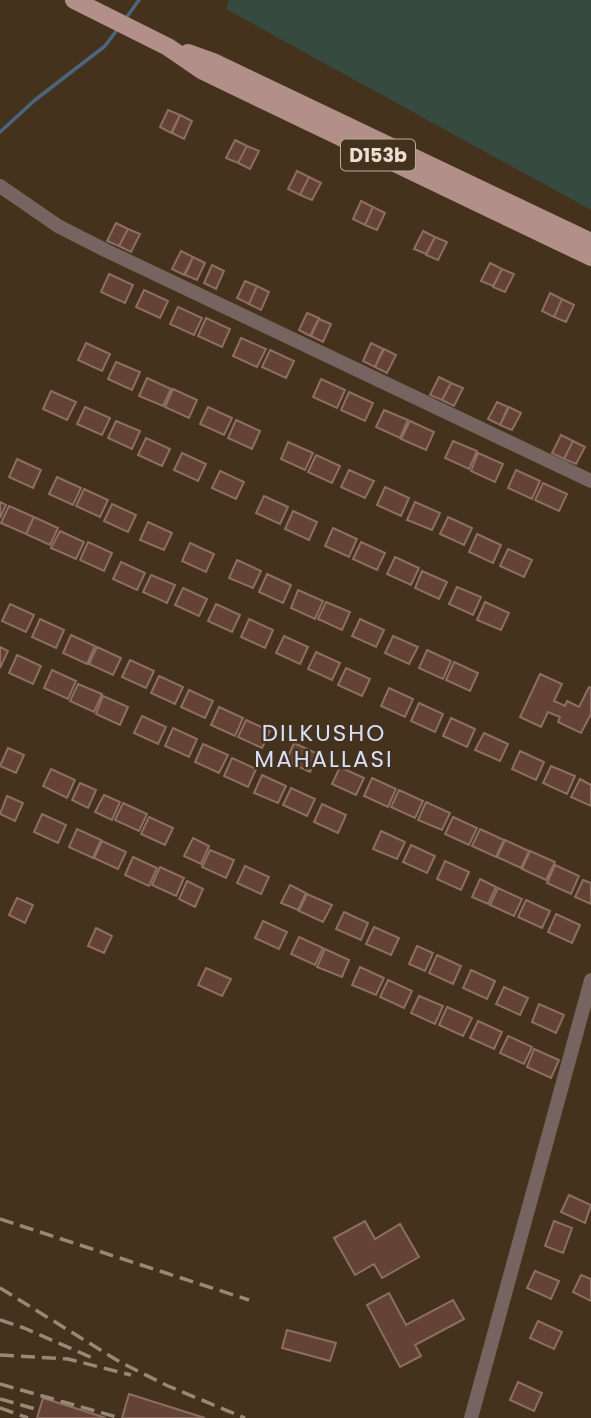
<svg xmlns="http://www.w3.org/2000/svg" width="591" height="1418" viewBox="0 0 591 1418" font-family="Poppins,sans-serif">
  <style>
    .green { fill: #364a3f }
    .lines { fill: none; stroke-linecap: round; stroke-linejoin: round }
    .stream { stroke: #4c657f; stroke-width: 3.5 }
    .building { fill: #644235; stroke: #8d6e62; stroke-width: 2 }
    .minor { stroke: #756460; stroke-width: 14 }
    .major { stroke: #b38f89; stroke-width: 18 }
    .rail { stroke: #988877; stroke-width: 3.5; stroke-dasharray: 14 7; stroke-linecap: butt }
    .labels { text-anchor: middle; stroke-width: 5; stroke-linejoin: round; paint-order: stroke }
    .shield { fill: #45321d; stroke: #b9aa9c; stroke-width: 2 }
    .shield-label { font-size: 19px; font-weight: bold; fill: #ebded2 }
    .neighbourhood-label { font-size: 23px; letter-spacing: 2px; fill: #d6dffb; stroke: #45321d }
  </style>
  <rect width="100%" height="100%" fill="#45321d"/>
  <!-- green -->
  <path class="green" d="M 229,0 L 591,0 L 591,210 L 226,9 Z"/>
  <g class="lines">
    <!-- stream -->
    <path class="stream" d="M 126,18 L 139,0
      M 0,132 L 35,100 L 105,46 L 117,30"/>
  </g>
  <!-- building -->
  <path class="building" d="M 168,110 L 180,115 L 171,133 L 160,127 Z
    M 180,115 L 192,121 L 184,139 L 172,133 Z
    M 235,140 L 247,146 L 238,163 L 226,158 Z
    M 247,146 L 259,151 L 250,169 L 238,163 Z
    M 297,171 L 309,177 L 300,195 L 288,189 Z
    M 309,177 L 321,183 L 312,200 L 300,195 Z
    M 361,201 L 373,207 L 365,225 L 353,219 Z
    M 373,207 L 385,213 L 377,230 L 365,225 Z
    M 116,223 L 128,229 L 119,246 L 107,241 Z
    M 128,229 L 140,234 L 131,252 L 119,246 Z
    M 423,231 L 435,237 L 426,254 L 414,249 Z
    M 435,237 L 447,242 L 438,260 L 426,255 Z
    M 181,251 L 193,257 L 184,275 L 172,269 Z
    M 193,257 L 205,263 L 197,280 L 185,275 Z
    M 490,263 L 502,269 L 493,286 L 481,281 Z
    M 212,265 L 224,271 L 216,289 L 204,283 Z
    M 502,269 L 514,274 L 505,292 L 493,287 Z
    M 109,274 L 133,285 L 125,303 L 101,292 Z
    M 245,281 L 257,286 L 249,304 L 237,298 Z
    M 257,286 L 269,292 L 261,310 L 249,304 Z
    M 144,290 L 168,301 L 160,318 L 136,307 Z
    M 550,293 L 562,299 L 554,317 L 542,311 Z
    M 562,299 L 574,305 L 566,322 L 554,317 Z
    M 178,307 L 202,318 L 194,335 L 170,324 Z
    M 307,313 L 319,318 L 310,336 L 299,330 Z
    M 206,318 L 230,329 L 222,347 L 198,336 Z
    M 319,319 L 331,324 L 323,342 L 311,336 Z
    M 241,338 L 266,349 L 257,367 L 233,356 Z
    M 86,343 L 110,354 L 102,371 L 78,360 Z
    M 371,343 L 383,349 L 375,367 L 363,361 Z
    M 384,349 L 396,355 L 387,373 L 375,367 Z
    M 270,350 L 294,361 L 286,378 L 262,367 Z
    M 116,362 L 140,372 L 132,390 L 108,379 Z
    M 439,377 L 451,383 L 442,400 L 430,395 Z
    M 147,378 L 171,389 L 163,406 L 139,396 Z
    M 321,379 L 345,390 L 337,408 L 313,397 Z
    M 451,383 L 463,388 L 454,406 L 442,400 Z
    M 173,389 L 197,400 L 189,418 L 165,407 Z
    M 51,391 L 76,402 L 67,420 L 43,409 Z
    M 349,392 L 373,403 L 365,421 L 341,410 Z
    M 497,402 L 508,407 L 500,425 L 488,419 Z
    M 85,407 L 110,418 L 102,435 L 77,424 Z
    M 208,407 L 232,418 L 224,435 L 200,424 Z
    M 509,407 L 521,413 L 512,430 L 500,425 Z
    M 384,410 L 408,420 L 400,438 L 376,427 Z
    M 236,420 L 260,431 L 252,449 L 228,438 Z
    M 116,421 L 140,431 L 132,449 L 108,438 Z
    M 410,421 L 434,432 L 426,450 L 401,439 Z
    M 561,435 L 573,441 L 564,459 L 552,453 Z
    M 146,438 L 170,449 L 162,466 L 138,455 Z
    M 453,441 L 477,451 L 469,469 L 445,458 Z
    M 573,441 L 585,447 L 576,464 L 564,459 Z
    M 288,442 L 313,453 L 305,470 L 281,459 Z
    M 182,453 L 206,464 L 198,481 L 174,470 Z
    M 478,453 L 503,464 L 495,482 L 471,471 Z
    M 316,455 L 340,466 L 332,483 L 308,472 Z
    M 17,459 L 41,470 L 33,488 L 9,477 Z
    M 349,470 L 374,481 L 365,498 L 341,487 Z
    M 516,470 L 540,481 L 532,499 L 508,488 Z
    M 220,471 L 244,482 L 236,499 L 212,488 Z
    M 57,477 L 81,488 L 73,505 L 49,494 Z
    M 543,483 L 567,494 L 559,511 L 535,500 Z
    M 385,487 L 409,498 L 401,516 L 377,505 Z
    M 84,489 L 108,500 L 100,517 L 76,506 Z
    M 264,496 L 288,507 L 280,524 L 256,513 Z
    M 0,502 L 6,505 L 0,518 Z
    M 415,502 L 440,513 L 432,530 L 407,520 Z
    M 112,504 L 136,515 L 128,532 L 104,521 Z
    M 9,506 L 34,517 L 26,534 L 1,523 Z
    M 293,511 L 317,522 L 309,540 L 285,529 Z
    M 34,517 L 58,528 L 50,545 L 26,534 Z
    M 448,517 L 472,528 L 464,545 L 440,534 Z
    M 148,522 L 172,533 L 164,550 L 140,540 Z
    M 333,528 L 357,539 L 349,557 L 325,546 Z
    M 60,531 L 84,542 L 76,559 L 51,548 Z
    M 477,534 L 501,545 L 493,563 L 469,552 Z
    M 88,542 L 112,553 L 104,571 L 80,560 Z
    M 361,542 L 385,553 L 377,570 L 353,559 Z
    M 190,543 L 214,554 L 206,572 L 182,561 Z
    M 508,549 L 532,560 L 524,577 L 500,566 Z
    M 395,557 L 419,568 L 411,585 L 387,574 Z
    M 237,560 L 261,571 L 253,588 L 229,578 Z
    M 121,562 L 145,573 L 137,590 L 113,579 Z
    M 422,571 L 447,582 L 439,599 L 415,588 Z
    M 267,574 L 291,585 L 283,603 L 259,592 Z
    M 151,575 L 175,585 L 167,603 L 143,592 Z
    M 457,587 L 481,597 L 473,615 L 449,604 Z
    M 183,588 L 207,599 L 199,616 L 175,605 Z
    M 298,590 L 323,601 L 315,619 L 291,608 Z
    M 326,602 L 350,612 L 342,630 L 318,619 Z
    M 485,602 L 509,613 L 501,630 L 477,620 Z
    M 10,604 L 34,615 L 26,632 L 2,621 Z
    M 216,604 L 240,615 L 232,632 L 208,621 Z
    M 40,619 L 64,630 L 56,648 L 32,637 Z
    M 249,619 L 273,630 L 265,648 L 241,637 Z
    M 360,619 L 384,630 L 376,647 L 352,636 Z
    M 71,635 L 95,646 L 87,664 L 63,653 Z
    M 284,636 L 308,647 L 300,664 L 276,653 Z
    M 393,636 L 418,647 L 409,664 L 385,653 Z
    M 0,647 L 8,651 L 0,668 Z
    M 97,647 L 121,658 L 113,675 L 89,664 Z
    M 427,650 L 451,661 L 443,679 L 419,668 Z
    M 316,652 L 340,663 L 332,680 L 308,669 Z
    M 17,655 L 41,666 L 33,684 L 9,673 Z
    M 130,660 L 154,671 L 146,688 L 122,677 Z
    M 454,662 L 478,673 L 470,691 L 446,680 Z
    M 346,668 L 370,679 L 362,696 L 338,685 Z
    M 52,670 L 76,681 L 68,699 L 44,688 Z
    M 540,674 L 562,684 L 554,701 L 565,706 L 567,701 L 579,707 L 589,687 L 591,688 L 591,714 L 581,733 L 558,722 L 560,717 L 548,712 L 541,727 L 520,717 Z
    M 159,676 L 183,687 L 175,704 L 151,693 Z
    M 78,684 L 102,694 L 94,712 L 70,701 Z
    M 389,688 L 413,699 L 405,717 L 381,706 Z
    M 189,690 L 213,701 L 205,718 L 181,707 Z
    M 103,696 L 128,707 L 120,725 L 96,714 Z
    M 419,703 L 443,714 L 435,732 L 411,721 Z
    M 219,707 L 243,718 L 235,736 L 211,725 Z
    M 142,716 L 166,727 L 158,744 L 134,733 Z
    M 451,718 L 475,729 L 467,747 L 443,736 Z
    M 246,720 L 270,731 L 262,748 L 238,737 Z
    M 173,728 L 197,739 L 189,757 L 165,746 Z
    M 484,733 L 508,744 L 500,761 L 475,750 Z
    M 294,743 L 318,754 L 310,772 L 286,761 Z
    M 203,744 L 228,755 L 219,773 L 195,762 Z
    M 8,748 L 24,755 L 16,773 L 0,766 Z
    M 520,751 L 544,762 L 536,780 L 512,769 Z
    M 232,758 L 256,769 L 248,787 L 224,776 Z
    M 551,766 L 575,776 L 567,794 L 543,783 Z
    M 340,767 L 364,778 L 356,795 L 332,784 Z
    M 51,769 L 75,780 L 67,798 L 43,786 Z
    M 262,775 L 286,786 L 278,803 L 254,793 Z
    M 372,778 L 396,789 L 388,807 L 364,796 Z
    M 580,779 L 591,785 L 591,806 L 571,797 Z
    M 80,783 L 96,790 L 88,808 L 72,800 Z
    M 291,788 L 315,799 L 307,816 L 283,805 Z
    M 399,790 L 423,801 L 415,818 L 391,807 Z
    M 104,795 L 120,802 L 112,820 L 95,812 Z
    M 7,796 L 23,803 L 15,821 L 0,814 Z
    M 426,802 L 450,813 L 442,830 L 418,820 Z
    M 123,803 L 147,814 L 139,831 L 115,820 Z
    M 322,804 L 346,815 L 338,833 L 314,822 Z
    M 42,814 L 66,825 L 58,843 L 34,832 Z
    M 149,817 L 173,828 L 165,845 L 141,834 Z
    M 453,817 L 477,828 L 469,845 L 445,834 Z
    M 77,829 L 101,840 L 93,858 L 69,847 Z
    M 480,829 L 504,840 L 496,857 L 472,846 Z
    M 381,831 L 405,842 L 397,859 L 373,849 Z
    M 193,838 L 209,846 L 201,864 L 184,856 Z
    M 505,840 L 529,851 L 521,868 L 497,857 Z
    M 102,841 L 126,852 L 118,869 L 94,858 Z
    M 411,845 L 435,856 L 427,873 L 403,862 Z
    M 210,850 L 234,860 L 226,878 L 202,867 Z
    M 530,851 L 555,862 L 546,880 L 522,869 Z
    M 133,857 L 157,868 L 149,886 L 125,875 Z
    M 445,861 L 469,872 L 461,890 L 437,879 Z
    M 555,865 L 579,876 L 571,894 L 547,883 Z
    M 245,866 L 269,877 L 261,894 L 237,883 Z
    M 160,867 L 184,878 L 176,896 L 152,885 Z
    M 480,879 L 496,887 L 488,904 L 472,897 Z
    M 583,880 L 591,883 L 591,904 L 575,897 Z
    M 187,881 L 203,889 L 195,907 L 179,899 Z
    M 290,885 L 306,893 L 298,910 L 281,903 Z
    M 498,888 L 522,899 L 514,916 L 490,905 Z
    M 307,894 L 332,905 L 323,922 L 299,911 Z
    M 17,898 L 33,905 L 25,923 L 9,915 Z
    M 526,900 L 550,911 L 542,928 L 518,917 Z
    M 344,912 L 368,923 L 361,940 L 336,929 Z
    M 556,914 L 580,925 L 572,943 L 548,932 Z
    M 263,921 L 287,932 L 279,949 L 255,938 Z
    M 374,927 L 399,938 L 391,955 L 366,944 Z
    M 96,928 L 112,936 L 104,953 L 88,946 Z
    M 299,937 L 323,948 L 315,965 L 291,954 Z
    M 417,946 L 433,953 L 425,971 L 409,964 Z
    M 325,949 L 349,960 L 342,977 L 317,967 Z
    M 437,955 L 461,966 L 453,984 L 429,973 Z
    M 360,967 L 384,978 L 376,995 L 352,985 Z
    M 206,968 L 231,979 L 222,996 L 198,985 Z
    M 471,970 L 495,981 L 487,999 L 463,988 Z
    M 388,980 L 412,991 L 404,1008 L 380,997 Z
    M 504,987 L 528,998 L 520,1015 L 496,1004 Z
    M 419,996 L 443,1006 L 435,1024 L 411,1013 Z
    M 539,1004 L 564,1015 L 556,1033 L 532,1022 Z
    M 447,1007 L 472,1018 L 463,1036 L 439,1025 Z
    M 478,1021 L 502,1032 L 494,1049 L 470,1038 Z
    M 508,1036 L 532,1047 L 524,1064 L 500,1053 Z
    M 534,1049 L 559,1060 L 551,1078 L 527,1067 Z
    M 569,1195 L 591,1205 L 585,1223 L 561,1212 Z
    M 365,1221 L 375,1239 L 400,1224 L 419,1257 L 382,1278 L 374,1264 L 355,1275 L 334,1238 Z
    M 554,1221 L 572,1228 L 563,1253 L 545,1246 Z
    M 535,1271 L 559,1281 L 551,1299 L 527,1288 Z
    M 581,1275 L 591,1279 L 591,1301 L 573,1292 Z
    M 389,1293 L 406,1325 L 453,1300 L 464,1319 L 415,1345 L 421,1356 L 400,1367 L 367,1305 Z
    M 538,1321 L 562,1332 L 554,1349 L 530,1338 Z
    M 287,1330 L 336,1343 L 330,1361 L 282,1348 Z
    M 518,1382 L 542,1393 L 534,1411 L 510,1400 Z
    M 129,1394 L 205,1418 L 122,1418 Z
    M 43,1398 L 106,1418 L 37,1418 Z"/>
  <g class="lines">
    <!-- minor -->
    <path class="minor" d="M 0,186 L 58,226 L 107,251 L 591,481
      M 471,1418 L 591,980"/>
    <!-- major -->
    <path class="major" d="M 74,0 L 168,47 L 203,71 L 591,257
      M 188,53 L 213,62 L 591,242"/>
    <!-- rail -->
    <path class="rail" d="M 0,1219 L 249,1300
      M 0,1288 L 120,1362 L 168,1386 L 245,1418
      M 0,1320 L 24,1328 L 95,1359
      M 0,1355 L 68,1359 L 131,1375
      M 0,1384 L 120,1418
      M 0,1399 L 39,1410
      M 0,1408 L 28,1418"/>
  </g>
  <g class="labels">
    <!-- shield labels -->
    <rect class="shield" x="341" y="139.5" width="74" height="31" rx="5"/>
    <g class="shield-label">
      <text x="378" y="162">D153b</text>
    </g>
    <!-- neighbourhood labels -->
    <g class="neighbourhood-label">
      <text x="324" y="741">DILKUSHO<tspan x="324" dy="26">MAHALLASI</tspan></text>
    </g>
  </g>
</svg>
